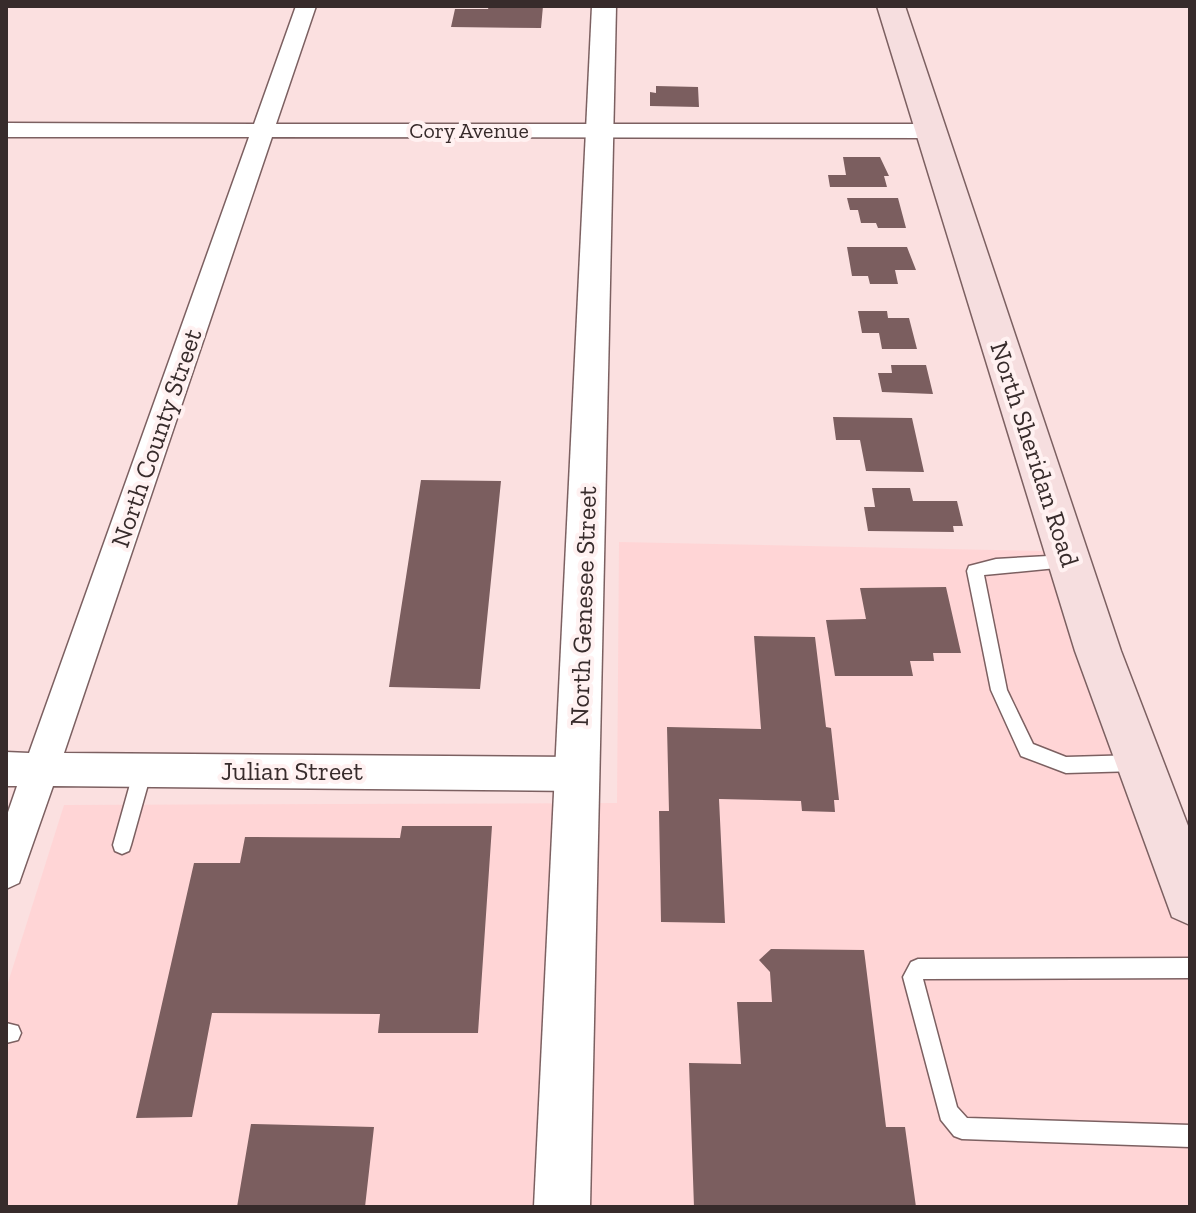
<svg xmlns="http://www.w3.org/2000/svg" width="1196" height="1213" viewBox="0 0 1196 1213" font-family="'Zilla Slab',serif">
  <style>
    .built { fill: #ffd5d6 }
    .building { fill: #7b5e5f }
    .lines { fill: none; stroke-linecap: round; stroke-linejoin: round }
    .service-casing { stroke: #7c6061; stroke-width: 3 }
    .minor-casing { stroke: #7c6061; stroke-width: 3 }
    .tertiary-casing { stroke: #7c6061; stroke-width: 3 }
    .secondary-casing { stroke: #7c6061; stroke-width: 3 }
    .service { fill: #fff; fill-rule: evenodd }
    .minor { fill: #fff; fill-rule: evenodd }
    .tertiary { fill: #fff; fill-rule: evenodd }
    .secondary { fill: #f6dedf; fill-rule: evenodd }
    .labels { text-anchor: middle; stroke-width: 8; stroke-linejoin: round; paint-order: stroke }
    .far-street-label { font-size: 22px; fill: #372b2b; stroke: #fff1f1 }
    .street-label { font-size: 26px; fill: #372b2b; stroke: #fff1f1 }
  </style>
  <rect width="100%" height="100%" fill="#fbe0e0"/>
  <!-- built -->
  <path class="built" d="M 619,542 L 1088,552 L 1117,639 L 1190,828 L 1190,1207 L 6,1207 L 6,989 L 64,805 L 617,803 Z"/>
  <!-- building -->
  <path class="building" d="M 489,6 L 543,6 L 541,28 L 451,27 L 455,9 L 488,9 Z
    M 656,86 L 698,87 L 699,107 L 650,106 L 650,92 L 656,93 Z
    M 843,157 L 880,157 L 889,176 L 884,176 L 887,187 L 830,187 L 828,175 L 846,175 Z
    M 847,198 L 898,198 L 906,228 L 878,228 L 876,223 L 861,223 L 858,210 L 850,210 Z
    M 847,247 L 907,247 L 916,270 L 895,270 L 898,284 L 870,284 L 868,276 L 852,276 Z
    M 858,311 L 887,311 L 888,318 L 909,318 L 917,349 L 882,349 L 879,333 L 862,333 Z
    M 891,365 L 926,365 L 933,394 L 882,392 L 878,373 L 892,373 Z
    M 833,417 L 912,418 L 924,472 L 866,471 L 860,440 L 836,440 Z
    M 421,480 L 501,481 L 480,689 L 389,687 Z
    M 872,488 L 910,488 L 913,501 L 957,501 L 963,526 L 953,526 L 954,532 L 868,531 L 864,507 L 875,507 Z
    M 946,587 L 961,653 L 933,653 L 934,661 L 910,661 L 913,676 L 835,676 L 826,620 L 866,619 L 860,588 Z
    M 754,636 L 815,637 L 826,727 L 831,728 L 839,800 L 834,800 L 835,812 L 802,811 L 801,801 L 719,799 L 725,923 L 661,922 L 659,811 L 669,811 L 667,727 L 761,729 Z
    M 402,826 L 492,826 L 478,1033 L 378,1033 L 380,1014 L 212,1013 L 192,1117 L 136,1118 L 194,863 L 240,863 L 245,837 L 400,838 Z
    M 771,949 L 864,950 L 886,1127 L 905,1127 L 916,1207 L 694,1207 L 689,1063 L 741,1064 L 737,1002 L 772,1002 L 770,972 L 759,960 Z
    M 251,1124 L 374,1127 L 365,1207 L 237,1207 Z"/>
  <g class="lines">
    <defs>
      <path id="service" d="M 1067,555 L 1072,556 L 1075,561 L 1072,566 L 1067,567 L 984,575 L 1007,690 L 1033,744 L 1066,757 L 1137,755 L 1143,757 L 1146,763 L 1143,769 L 1137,771 L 1066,773 L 1021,756 L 991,690 L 967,571 L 969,566 L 996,559 Z
        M 143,762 L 149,764 L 152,770 L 131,845 L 129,851 L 122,854 L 115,851 L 113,845 L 134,770 L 137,764 Z
        M 1190,958 L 1190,978 L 923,979 L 957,1107 L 967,1118 L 1190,1125 L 1190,1147 L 962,1139 L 954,1136 L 941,1120 L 903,977 L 911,962 L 918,959 Z
        M 6,1023 L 18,1026 L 21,1033 L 18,1040 L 6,1043 Z"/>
      <path id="minor" d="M 296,6 L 316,6 L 276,124 L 931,124 L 942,131 L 931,138 L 272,137 L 64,753 L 577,757 L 590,762 L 595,774 L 590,786 L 577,791 L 53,786 L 19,883 L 6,889 L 6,818 L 17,786 L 6,786 L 6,752 L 29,753 L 249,137 L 6,137 L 6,123 L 254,124 Z"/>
      <path id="tertiary" d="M 592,6 L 616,6 L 590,1207 L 534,1207 Z"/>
      <path id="secondary" d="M 877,6 L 905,6 L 1121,651 L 1190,831 L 1190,925 L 1172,917 L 1075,651 Z"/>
    </defs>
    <!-- service casing -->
    <use href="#service" class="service-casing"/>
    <!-- minor casing -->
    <use href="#minor" class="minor-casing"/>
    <!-- tertiary casing -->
    <use href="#tertiary" class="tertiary-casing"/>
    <!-- secondary casing -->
    <use href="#secondary" class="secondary-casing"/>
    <!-- service -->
    <use href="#service" class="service"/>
    <!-- minor -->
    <use href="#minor" class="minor"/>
    <!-- tertiary -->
    <use href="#tertiary" class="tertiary"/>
    <!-- secondary -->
    <use href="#secondary" class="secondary"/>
  </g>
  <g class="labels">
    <!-- far-street labels -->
    <g class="far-street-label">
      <text x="469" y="138">Cory Avenue</text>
    </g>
    <!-- street labels -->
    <g class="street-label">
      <text transform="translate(156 438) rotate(-71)" y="9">North County Street</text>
      <text transform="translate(1035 454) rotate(72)" y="9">North Sheridan Road</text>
      <text transform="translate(583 606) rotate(-88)" y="9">North Genesee Street</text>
      <text x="292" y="780">Julian Street</text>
    </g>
  </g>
  <!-- border -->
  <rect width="1196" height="1213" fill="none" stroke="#372b2b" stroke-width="16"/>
</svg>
